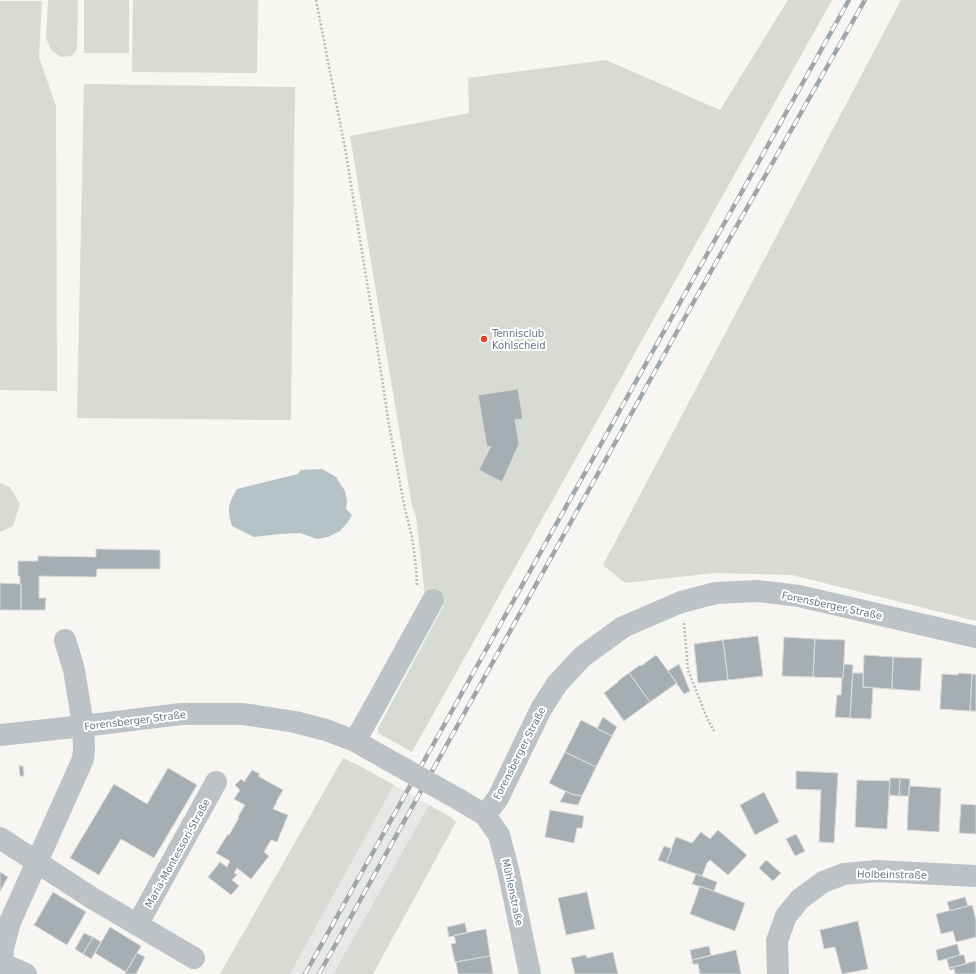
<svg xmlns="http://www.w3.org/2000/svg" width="976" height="974" viewBox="0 0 976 974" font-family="'DejaVu Sans',sans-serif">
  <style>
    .built { fill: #e7e8e7 }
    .green { fill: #d7dbd3 }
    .water { fill: #b5c3c6 }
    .building { fill: #a4aeb3; stroke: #d8d8d6 }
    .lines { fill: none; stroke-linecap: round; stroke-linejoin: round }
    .path { stroke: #b8bbbe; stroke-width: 2.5; stroke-dasharray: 2 2; stroke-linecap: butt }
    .minor { stroke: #bdc2c6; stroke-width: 22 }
    .rail-casing { stroke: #9fa7ab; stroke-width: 4.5 }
    .rail { stroke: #fff; stroke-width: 3; stroke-dasharray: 9; stroke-linecap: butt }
    .minor-bridge { stroke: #bdc2c6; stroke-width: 22 }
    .poi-dot { fill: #df472b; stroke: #fff; stroke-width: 1.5 }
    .labels { text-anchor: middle; stroke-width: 4; stroke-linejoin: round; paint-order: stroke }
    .poi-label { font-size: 10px; fill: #667984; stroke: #fff; text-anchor: start }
    .street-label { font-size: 10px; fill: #667984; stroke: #fff }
  </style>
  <rect width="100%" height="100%" fill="#f7f6f3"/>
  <!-- built -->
  <path class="built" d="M 394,785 L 429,805 L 333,974 L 290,974 Z"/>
  <!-- green -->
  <path class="green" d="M 48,0 L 78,0 L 77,49 L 72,56 L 61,57 L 51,50 L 46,38 Z
    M 84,0 L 129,0 L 129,53 L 84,53 Z
    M 133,0 L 258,0 L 257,73 L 132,72 Z
    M 788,0 L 832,0 L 412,752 L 378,733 L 378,728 L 444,605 L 425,596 L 416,516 L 412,506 L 350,136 L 469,113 L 468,78 L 606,60 L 720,110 Z
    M 901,0 L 976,0 L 976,621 L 792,575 L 714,573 L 625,583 L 603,565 Z
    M 0,1 L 42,1 L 39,57 L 56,106 L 57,391 L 0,390 Z
    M 84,84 L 295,87 L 291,420 L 77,418 Z
    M 0,483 L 10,487 L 20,504 L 13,526 L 0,532 Z
    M 343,758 L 360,766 L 394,785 L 290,974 L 220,974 Z
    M 429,805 L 449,816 L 456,822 L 373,974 L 333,974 Z"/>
  <!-- water -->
  <path class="water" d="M 322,469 L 336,477 L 345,491 L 347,501 L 346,509 L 352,515 L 348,522 L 340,531 L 328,537 L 317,539 L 300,533 L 280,534 L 254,537 L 232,526 C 227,509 228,504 237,489 L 298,474 L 301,470 Z"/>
  <!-- building -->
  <path class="building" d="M 518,389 L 523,419 L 515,420 L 519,444 L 502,482 L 479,470 L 491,446 L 487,447 L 478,395 Z
    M 96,549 L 160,550 L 160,569 L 97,569 L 96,577 L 39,576 L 39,598 L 46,598 L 45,610 L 21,610 L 21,584 L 20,583 L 20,576 L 18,576 L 18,561 L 38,561 L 38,556 L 96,557 Z
    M 0,583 L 21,584 L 21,610 L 0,610 Z
    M 758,636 L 763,676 L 728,680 L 723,640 Z
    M 784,637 L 815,639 L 813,677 L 782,676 Z
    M 815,639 L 845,640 L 843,678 L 813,677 Z
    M 723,640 L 728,680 L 698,683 L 694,644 Z
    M 656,655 L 677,683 L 650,702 L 629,673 L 640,665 L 641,666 Z
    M 864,655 L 893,657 L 892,689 L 863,687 Z
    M 893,657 L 922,658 L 920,691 L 892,689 Z
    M 679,664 L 690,691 L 684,694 L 668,671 Z
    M 844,664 L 853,665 L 850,718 L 835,717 L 837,695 L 841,695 L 842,678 L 843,678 Z
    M 629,673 L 650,702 L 624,721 L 604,693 L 618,682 L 618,681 Z
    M 853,673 L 863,673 L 863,687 L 873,688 L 871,719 L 850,718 Z
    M 959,673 L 972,674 L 970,711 L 940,709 L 942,674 L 958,675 Z
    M 972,674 L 976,675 L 976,711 L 970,711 Z
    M 603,717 L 617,727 L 612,736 L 597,729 Z
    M 581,720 L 612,736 L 596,767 L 565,752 Z
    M 565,752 L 596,767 L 582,796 L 571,794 L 549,783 Z
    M 19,766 L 23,766 L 24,776 L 20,776 Z
    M 168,768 L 197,785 L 154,858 L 121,839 L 99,875 L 70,858 L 114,784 L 147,804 Z
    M 252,770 L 260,774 L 258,776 L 283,790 L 276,802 L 277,802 L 273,809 L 288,815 L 277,842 L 271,840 L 264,852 L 269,856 L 251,879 L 237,868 L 234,873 L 237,875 L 232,880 L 239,886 L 231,895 L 208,877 L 220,862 L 227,867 L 230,861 L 216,853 L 228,834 L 229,835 L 239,818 L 238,817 L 245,805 L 234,799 L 240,790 L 235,785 L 241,779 L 244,782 Z
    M 796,771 L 838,773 L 834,843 L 819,842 L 821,790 L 796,789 Z
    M 890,778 L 900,778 L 899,796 L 889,795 Z
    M 900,778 L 910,779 L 909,796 L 899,796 Z
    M 857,780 L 890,781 L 887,829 L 855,827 Z
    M 909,786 L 941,788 L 939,832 L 907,830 Z
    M 566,791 L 571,794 L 582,796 L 578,805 L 560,802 Z
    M 764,792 L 779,822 L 755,835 L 740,805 Z
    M 961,804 L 976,805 L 976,834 L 959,833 Z
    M 550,810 L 584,816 L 582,828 L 577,828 L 574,843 L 545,837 Z
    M 718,830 L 747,855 L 728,875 L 710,860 L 707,863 L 702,876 L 666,863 L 676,837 L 692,843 L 701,832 L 710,839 Z
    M 796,834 L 805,851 L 795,856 L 786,839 Z
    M 664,846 L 672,849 L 666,863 L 658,860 Z
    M 766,860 L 781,873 L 773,881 L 759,868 Z
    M 0,872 L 8,877 L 0,891 Z
    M 696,874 L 717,882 L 714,891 L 692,884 Z
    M 700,886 L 745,903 L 735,931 L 690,914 Z
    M 53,892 L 86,912 L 67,945 L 34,925 Z
    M 587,892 L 595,929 L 566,935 L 558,898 Z
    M 965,897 L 968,906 L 950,911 L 947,902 Z
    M 972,905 L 976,920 L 976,937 L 956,942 L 953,931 L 941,934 L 936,914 Z
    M 858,921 L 868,969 L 842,974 L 835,947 L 824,949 L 820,930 Z
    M 465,923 L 467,933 L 449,937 L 447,927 Z
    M 110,927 L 141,946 L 126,972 L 95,953 Z
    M 486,929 L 490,956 L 455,962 L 451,944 L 456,943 L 454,935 Z
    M 84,933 L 93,937 L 83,954 L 75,949 Z
    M 93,937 L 101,942 L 91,959 L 83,954 Z
    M 957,944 L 960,955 L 938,961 L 936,950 Z
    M 709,946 L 711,955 L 692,960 L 690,950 Z
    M 736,950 L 741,974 L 700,974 L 698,964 L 693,964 L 692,960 Z
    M 613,952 L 618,974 L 575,974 L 571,958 L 586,955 L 587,958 Z
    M 137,953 L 145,957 L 136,974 L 125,974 Z
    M 960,955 L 964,955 L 966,964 L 949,968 L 947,959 Z
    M 490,956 L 493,974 L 458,974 L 456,962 Z
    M 976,961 L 976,974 L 955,974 L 954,969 L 950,970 L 949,968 Z"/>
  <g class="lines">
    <!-- path -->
    <path class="path" d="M 316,0 L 345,148 L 373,319 L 389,425 L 405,509 L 412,537 L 416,567 L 417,585
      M 684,623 L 688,670 L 707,718 L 714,731"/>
    <!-- minor -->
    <path class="minor" d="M 0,735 L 83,726 L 181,714 L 243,714 L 295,722 L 326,730 L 355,741 L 369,749
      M 355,741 L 377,702 L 433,600
      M 458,799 L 485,815 L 499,835 L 508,869 L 530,974
      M 485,815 L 498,798 L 541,709 L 557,684 L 582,657 L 623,627 L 681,602 L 716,593 L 758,591 L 799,596 L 976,637
      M 0,838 L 92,898 L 194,958
      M 137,925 L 216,782
      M 1,963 L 26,974
      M 1,974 L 3,948 L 10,922 L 83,759 L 84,748 L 83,726 L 79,700 L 74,670 L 65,640
      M 778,974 L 777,941 L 786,916 L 800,899 L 823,882 L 844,874 L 877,871 L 976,876"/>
    <defs>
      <path id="rail" d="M 305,974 L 849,0
        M 319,974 L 693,303 L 865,0"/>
    </defs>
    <!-- rail casing -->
    <use href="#rail" class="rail-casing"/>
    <!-- rail -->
    <use href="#rail" class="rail"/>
    <!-- minor-bridge -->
    <path class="minor-bridge" d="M 369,749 L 458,799"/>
  </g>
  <!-- markers -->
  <circle class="poi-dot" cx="484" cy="339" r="4"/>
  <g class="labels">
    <!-- poi labels -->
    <g class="poi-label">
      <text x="492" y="337">Tennisclub<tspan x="492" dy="12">Kohlscheid</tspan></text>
    </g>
    <!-- street labels -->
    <g class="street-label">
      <text transform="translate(832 605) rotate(12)" y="4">Forensberger Straße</text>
      <text transform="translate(135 720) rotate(-7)" y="4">Forensberger Straße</text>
      <text transform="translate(519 753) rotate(-63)" y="4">Forensberger Straße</text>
      <text transform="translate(177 853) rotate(-61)" y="4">Maria-Montessori-Straße</text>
      <text transform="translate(892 874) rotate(1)" y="4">Holbeinstraße</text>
      <text transform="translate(513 892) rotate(78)" y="4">Mühlenstraße</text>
    </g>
  </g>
</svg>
